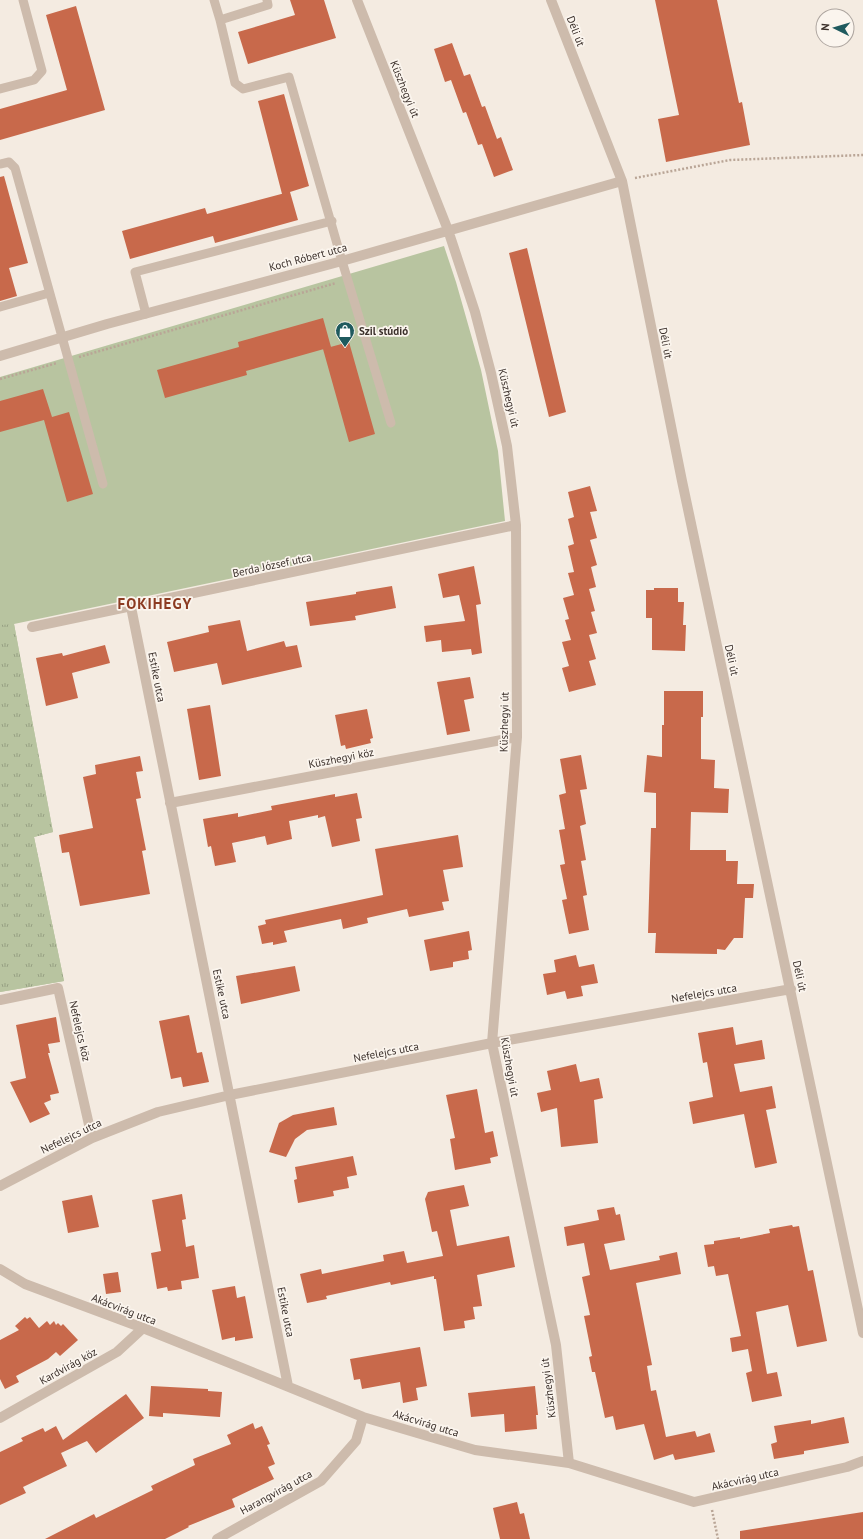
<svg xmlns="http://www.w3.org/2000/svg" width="863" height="1539" viewBox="0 0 863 1539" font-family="'PT Sans',sans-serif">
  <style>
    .grass { fill: #b8c4a0 }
    .park { fill: url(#park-tufts) }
    .building { fill: #c8694b }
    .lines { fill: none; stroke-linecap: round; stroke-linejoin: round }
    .path { stroke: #b9a596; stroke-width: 2.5; stroke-dasharray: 2 2; stroke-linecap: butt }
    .service { stroke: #cdbbac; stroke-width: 9 }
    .minor { stroke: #cdbbac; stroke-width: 10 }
    .labels { text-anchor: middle; stroke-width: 3.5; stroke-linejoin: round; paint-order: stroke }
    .street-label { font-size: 11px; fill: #3b302b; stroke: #fbf5ee }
    .poi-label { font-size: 11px; font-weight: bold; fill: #3b302b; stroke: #fbf5ee; text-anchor: start }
    .district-label { font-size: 15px; font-weight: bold; letter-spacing: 1px; fill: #8c3b22; stroke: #fbf5ee }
  </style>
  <defs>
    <pattern id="park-tufts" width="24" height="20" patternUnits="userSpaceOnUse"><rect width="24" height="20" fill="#b8c4a0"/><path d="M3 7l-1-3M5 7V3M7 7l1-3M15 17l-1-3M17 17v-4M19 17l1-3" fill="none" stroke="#97a083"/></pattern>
  </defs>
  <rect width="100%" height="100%" fill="#f4ebe1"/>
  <!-- grass -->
  <path class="grass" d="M 444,246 L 456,282 L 481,370 L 498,451 L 505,521 L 14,624 L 53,832 L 34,837 L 64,981 L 0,992 L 0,377 Z"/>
  <!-- park -->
  <path class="park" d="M 14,624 L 53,832 L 34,837 L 64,981 L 0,992 L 0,625 Z"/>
  <!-- building -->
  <path class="building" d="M 290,0 L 324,0 L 336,38 L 248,64 L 238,32 L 295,15 Z
    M 655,0 L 717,0 L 739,103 L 742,102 L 750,145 L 666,162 L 658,119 L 679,115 Z
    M 76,6 L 105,110 L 0,140 L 0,109 L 67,90 L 46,15 Z
    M 452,43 L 464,76 L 470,74 L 482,107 L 485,106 L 497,139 L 501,137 L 513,170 L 494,177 L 482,144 L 478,145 L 466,112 L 463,113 L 451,80 L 445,82 L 434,49 Z
    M 284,94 L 309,186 L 290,192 L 298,220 L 215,243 L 213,236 L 130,259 L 122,231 L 205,208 L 207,214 L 285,193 L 282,194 L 258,101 Z
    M 4,176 L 28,263 L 9,268 L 17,296 L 0,301 L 0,177 Z
    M 527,248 L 566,412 L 549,417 L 509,253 Z
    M 323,318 L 331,347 L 246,371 L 247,375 L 165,398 L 157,370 L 239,347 L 238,342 Z
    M 349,342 L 375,434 L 349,442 L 323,349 Z
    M 43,389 L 52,417 L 69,412 L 93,494 L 67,502 L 44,420 L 0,432 L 0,401 Z
    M 590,486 L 597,511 L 590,512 L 597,538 L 590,540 L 597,565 L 591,567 L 596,587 L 589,589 L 595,611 L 591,612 L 597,633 L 589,635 L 596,659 L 589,661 L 596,685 L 569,692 L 562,668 L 569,666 L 562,642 L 571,640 L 565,620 L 569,619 L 563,598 L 574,595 L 568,573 L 574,572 L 568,546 L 574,544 L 568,519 L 574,517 L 568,492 Z
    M 474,566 L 481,604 L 476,605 L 482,653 L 472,655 L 471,649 L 442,652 L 441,640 L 426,642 L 424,626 L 465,621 L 459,595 L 443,598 L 438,574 Z
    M 392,586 L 396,608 L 355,616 L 356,620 L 310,626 L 306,602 L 356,594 L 356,592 Z
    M 654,588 L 678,588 L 678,602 L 684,602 L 683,625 L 686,625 L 685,651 L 652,650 L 652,618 L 646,618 L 646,590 L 654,590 Z
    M 240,620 L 247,651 L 284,641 L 286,647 L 297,645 L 302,667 L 222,685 L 217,663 L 174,672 L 167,642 L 209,632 L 208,626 Z
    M 105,645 L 110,663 L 72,673 L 78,698 L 46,706 L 36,658 L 62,653 L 63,656 Z
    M 470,677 L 474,698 L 464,700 L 470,731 L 447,735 L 437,682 Z
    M 664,691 L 703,691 L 703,717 L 701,717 L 701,759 L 715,760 L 714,788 L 729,789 L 728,813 L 691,812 L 690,850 L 726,850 L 726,861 L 738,861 L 737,884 L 754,884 L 753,898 L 745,898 L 743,938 L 734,938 L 725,950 L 717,949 L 717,954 L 655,953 L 656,933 L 648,933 L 651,828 L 656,828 L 656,793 L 644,792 L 647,755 L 662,757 L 662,725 L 664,725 Z
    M 210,705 L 221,776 L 199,780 L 187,709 Z
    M 367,709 L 373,738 L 370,739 L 371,743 L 346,749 L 345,745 L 341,746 L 335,715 Z
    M 581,755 L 587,789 L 580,790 L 586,824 L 580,826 L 586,860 L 581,861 L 587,895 L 583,896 L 589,930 L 569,934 L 562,900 L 567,899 L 560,865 L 565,864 L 559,830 L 565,829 L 559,795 L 566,793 L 560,759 Z
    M 140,756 L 143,771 L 136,772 L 141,798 L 136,799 L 146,850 L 142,851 L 150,894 L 80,906 L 69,852 L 62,853 L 59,835 L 93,828 L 83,777 L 96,774 L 95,765 Z
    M 357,793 L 362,818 L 356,819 L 360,841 L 332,847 L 325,816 L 318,818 L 318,815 L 289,821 L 292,839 L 267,845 L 265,836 L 232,843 L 236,862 L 215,866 L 211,846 L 208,847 L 203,819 L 238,813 L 238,817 L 272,810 L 271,806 L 335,794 L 335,797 Z
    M 458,835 L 463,867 L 443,870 L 449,901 L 442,902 L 444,910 L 409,917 L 407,909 L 367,918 L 368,923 L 343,929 L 341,919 L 284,931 L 287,942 L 273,945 L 273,942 L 262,944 L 258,926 L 266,924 L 265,920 L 383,895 L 375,849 Z
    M 469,931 L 472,950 L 468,951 L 469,959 L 453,962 L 453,967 L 430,971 L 424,940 Z
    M 576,955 L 579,967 L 594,964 L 598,983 L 581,986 L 583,996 L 567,999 L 565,991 L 547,995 L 543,974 L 556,972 L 554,960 Z
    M 295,966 L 300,991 L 241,1004 L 236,976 Z
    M 189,1015 L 197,1053 L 202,1052 L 209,1082 L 183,1087 L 181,1077 L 171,1079 L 159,1021 Z
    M 56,1017 L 60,1042 L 48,1044 L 50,1053 L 48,1053 L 59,1093 L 50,1095 L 51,1100 L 44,1103 L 50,1114 L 30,1123 L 10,1082 L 26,1078 L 16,1025 Z
    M 733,1027 L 736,1045 L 762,1040 L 765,1059 L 734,1064 L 740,1092 L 772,1086 L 776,1108 L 766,1110 L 777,1163 L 755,1168 L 744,1114 L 693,1124 L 689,1102 L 713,1097 L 707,1062 L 703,1063 L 698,1033 Z
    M 576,1064 L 580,1082 L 599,1078 L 603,1098 L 594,1100 L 598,1143 L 561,1147 L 557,1108 L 541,1112 L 537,1093 L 551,1090 L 547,1071 Z
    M 477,1089 L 485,1133 L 493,1131 L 498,1156 L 490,1158 L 491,1163 L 455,1170 L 450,1139 L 455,1138 L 446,1095 Z
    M 334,1107 L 337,1125 L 307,1130 L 295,1139 L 286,1157 L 269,1152 L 279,1123 L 293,1115 Z
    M 353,1156 L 357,1175 L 347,1177 L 349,1188 L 333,1191 L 334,1196 L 298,1203 L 294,1180 L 297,1179 L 295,1167 Z
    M 464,1185 L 469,1206 L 450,1210 L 457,1246 L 509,1236 L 515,1267 L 477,1275 L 482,1306 L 473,1307 L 475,1319 L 464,1321 L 465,1328 L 444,1331 L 436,1279 L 434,1279 L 434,1276 L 391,1285 L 390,1282 L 326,1296 L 327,1299 L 307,1303 L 300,1274 L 321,1269 L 322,1274 L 384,1261 L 383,1255 L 404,1251 L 407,1263 L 443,1256 L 437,1231 L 432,1232 L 425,1199 L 428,1192 Z
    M 182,1194 L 186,1219 L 182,1220 L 186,1247 L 194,1245 L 199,1278 L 181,1281 L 182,1289 L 168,1291 L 167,1287 L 157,1289 L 151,1253 L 161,1251 L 152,1200 Z
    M 92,1195 L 99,1227 L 68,1233 L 62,1201 Z
    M 614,1207 L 616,1215 L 620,1214 L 625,1240 L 604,1244 L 610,1270 L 660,1260 L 659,1256 L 677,1252 L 681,1274 L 636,1283 L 652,1365 L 647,1366 L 651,1391 L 656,1390 L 666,1437 L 695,1431 L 697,1437 L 710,1433 L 715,1452 L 675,1460 L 673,1454 L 654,1460 L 644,1424 L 616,1430 L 613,1416 L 605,1418 L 595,1372 L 592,1372 L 589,1357 L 592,1356 L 584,1316 L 590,1315 L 582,1277 L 590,1275 L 584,1243 L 567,1246 L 564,1227 L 599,1220 L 597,1210 Z
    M 792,1225 L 793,1227 L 799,1226 L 808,1271 L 813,1270 L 827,1341 L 797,1347 L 788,1305 L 756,1312 L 767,1374 L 777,1372 L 782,1396 L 752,1402 L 746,1373 L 752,1371 L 748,1349 L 732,1352 L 730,1338 L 741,1336 L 728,1274 L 716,1276 L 714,1266 L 708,1267 L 704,1245 L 714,1244 L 714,1241 L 740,1237 L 740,1239 L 770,1233 L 769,1229 Z
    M 118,1272 L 121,1292 L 106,1294 L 103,1274 Z
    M 235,1286 L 237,1298 L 245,1296 L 253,1338 L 235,1341 L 235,1337 L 222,1340 L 212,1290 Z
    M 25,1317 L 27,1319 L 30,1317 L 39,1328 L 47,1321 L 50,1325 L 54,1321 L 56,1325 L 58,1323 L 61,1326 L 63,1324 L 78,1340 L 60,1356 L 56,1352 L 48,1359 L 16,1376 L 19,1382 L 5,1389 L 0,1379 L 0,1340 L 19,1330 L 15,1326 Z
    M 420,1347 L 427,1386 L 416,1388 L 418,1400 L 403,1403 L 400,1382 L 362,1389 L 360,1379 L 354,1380 L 350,1359 Z
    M 151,1386 L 208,1389 L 208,1391 L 222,1392 L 220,1417 L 163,1413 L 163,1417 L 149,1416 Z
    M 535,1386 L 538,1415 L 536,1415 L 537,1429 L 505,1432 L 504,1414 L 471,1417 L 468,1393 Z
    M 126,1394 L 144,1418 L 96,1453 L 87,1441 L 61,1453 L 67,1466 L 23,1487 L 26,1493 L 0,1505 L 0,1452 L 23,1441 L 21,1438 L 43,1428 L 45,1432 L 56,1426 L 63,1440 Z
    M 844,1417 L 849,1443 L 804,1451 L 804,1454 L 774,1459 L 771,1444 L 777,1442 L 774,1426 L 811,1420 L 811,1424 Z
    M 253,1423 L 255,1429 L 262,1426 L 270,1444 L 267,1445 L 275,1464 L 268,1467 L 274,1479 L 232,1499 L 235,1507 L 188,1526 L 189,1527 L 165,1539 L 45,1539 L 94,1514 L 96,1518 L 153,1490 L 151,1486 L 195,1465 L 193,1459 L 231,1444 L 227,1435 Z
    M 517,1502 L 520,1514 L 524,1513 L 530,1539 L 500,1539 L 493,1508 Z
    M 863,1512 L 863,1539 L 740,1539 L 740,1531 Z"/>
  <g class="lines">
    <!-- path -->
    <path class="path" d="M 635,178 L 730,160 L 863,155
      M 79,357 L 336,283
      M 0,379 L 57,363
      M 712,1510 L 718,1539"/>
    <!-- service -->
    <path class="service" d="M 214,0 L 220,20
      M 267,0 L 268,5 L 220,20 L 235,83 L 243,89 L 289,77 L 342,261 L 391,423
      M 0,89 L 34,80 L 42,71 L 23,0
      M 0,164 L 9,162 L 15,168 L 103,484
      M 0,307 L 49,293
      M 146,314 L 135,272 L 332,221"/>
    <!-- minor -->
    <path class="minor" d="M 357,0 L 448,230 L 475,312 L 491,373 L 507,446 L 516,525 L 517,737 L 492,1043 L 556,1345 L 569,1463
      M 551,0 L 622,181 L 682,481 L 863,1333
      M 0,356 L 107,324 L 342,261 L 622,181
      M 131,607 L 288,1386
      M 32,627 L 516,525
      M 170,803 L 517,737
      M 0,1000 L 58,988 L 92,1138
      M 0,1186 L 92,1138 L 158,1112 L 230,1095 L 492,1043 L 791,989
      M 0,1269 L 25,1284 L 143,1328 L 363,1417 L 475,1450 L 569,1463 L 694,1502 L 847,1467 L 863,1461
      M 0,1418 L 117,1352 L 143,1328
      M 217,1539 L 321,1481 L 356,1441 L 363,1417"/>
  </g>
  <!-- icons -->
  <defs>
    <symbol id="shop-pin" viewBox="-11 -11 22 30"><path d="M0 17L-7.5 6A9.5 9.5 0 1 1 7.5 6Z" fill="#1f5a5e" stroke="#fbf5ee"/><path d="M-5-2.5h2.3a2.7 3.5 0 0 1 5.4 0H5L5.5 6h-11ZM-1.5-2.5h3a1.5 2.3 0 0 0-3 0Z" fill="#fff"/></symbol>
  </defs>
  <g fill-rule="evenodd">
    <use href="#shop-pin" x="334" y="320" width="22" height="30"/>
  </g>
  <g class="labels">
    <!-- street labels -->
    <g class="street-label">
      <text transform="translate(576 31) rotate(69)" y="4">Déli út</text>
      <text transform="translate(405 89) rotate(68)" y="4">Küszhegyi út</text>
      <text transform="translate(308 257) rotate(-15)" y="4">Koch Róbert utca</text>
      <text transform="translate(666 343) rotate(79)" y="4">Déli út</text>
      <text transform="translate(509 398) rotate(77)" y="4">Küszhegyi út</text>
      <text transform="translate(272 565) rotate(-12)" y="4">Berda József utca</text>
      <text transform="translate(732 660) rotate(78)" y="4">Déli út</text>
      <text transform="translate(157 677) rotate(79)" y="4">Estike utca</text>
      <text transform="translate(504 722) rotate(-89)" y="4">Küszhegyi út</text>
      <text transform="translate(341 758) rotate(-11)" y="4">Küszhegyi köz</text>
      <text transform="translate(800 976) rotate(78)" y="4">Déli út</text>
      <text transform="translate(704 993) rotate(-10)" y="4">Nefelejcs utca</text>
      <text transform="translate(222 994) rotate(78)" y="4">Estike utca</text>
      <text transform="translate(80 1031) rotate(77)" y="4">Nefelejcs köz</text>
      <text transform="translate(386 1052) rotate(-11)" y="4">Nefelejcs utca</text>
      <text transform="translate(510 1067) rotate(80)" y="4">Küszhegyi út</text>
      <text transform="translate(71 1136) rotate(-26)" y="4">Nefelejcs utca</text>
      <text transform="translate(124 1309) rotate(21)" y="4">Akácvirág utca</text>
      <text transform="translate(286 1312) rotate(79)" y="4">Estike utca</text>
      <text transform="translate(68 1366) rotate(-29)" y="4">Kardvirág köz</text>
      <text transform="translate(548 1388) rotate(-97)" y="4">Küszhegyi út</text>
      <text transform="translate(426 1423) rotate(17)" y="4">Akácvirág utca</text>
      <text transform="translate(745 1479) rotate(-13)" y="4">Akácvirág utca</text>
      <text transform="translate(276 1492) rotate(-29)" y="4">Harangvirág utca</text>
    </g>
    <!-- poi labels -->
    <g class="poi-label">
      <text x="359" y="335">Szil stúdió</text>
    </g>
    <!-- district labels -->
    <g class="district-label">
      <text x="155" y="609">FOKIHEGY</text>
    </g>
  </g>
  <!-- north arrow -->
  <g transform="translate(835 28) rotate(275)"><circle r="19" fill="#fbf5ee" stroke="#aea6a0"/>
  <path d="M0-3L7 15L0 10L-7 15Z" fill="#1f5a5e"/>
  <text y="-6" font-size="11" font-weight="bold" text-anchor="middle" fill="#3b302b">N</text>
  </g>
</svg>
